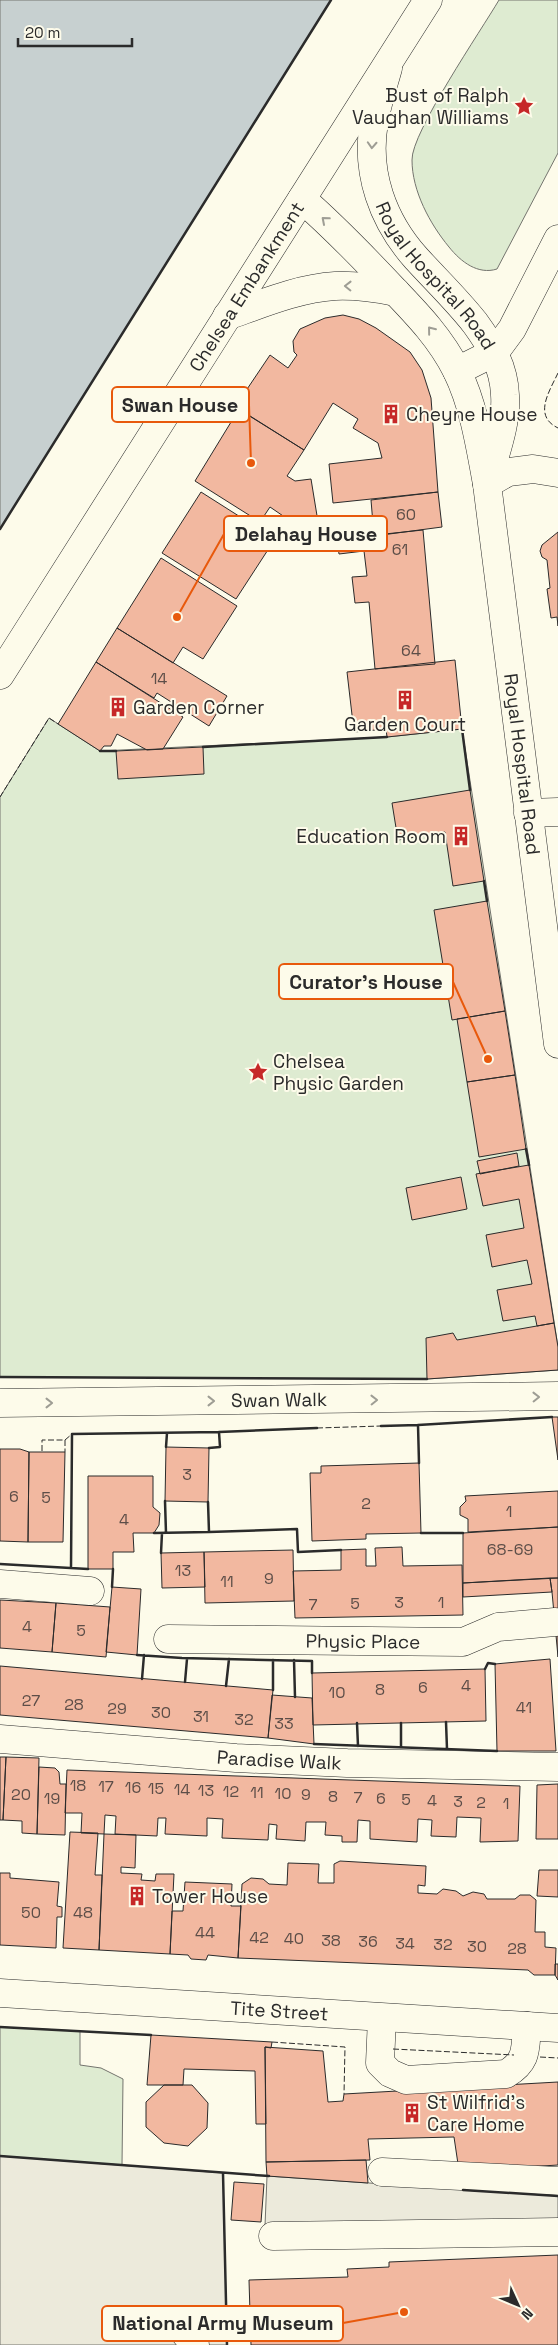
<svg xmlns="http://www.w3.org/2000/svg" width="558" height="2345" viewBox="0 0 558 2345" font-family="'Space Grotesk',sans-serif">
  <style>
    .green { fill: #deebd1; stroke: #74746e }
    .parking { fill: #eceadb; stroke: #74746e }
    .water { fill: #c7d0d0; stroke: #74746e }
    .building { fill: #f2b8a0; stroke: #2b2b2b }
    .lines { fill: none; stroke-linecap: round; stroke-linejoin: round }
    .minor-casing { stroke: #2b2b2b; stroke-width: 29 }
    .major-casing { stroke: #2b2b2b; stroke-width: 29 }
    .highway-casing { stroke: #2b2b2b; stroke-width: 29 }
    .minor { stroke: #fdfbea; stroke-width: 28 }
    .major { stroke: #fdfbea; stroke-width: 28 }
    .highway { stroke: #fdfbea; stroke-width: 28 }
    .fence { stroke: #2b2b2b; stroke-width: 1; stroke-dasharray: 6 2.5; stroke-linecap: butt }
    .wall { stroke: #2b2b2b; stroke-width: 2.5 }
    .oneway { stroke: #9e9d94 }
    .labels { text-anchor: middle; stroke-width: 4; stroke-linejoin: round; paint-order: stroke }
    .number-label { font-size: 16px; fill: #5d4e48 }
    .poi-label { font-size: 19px; fill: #2b2b2b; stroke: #fdfbea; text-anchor: start }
    .street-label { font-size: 19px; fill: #2b2b2b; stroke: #fdfbea }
    .leader { fill: none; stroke: #e8590c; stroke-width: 2 }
    .callout-dot { fill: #e8590c; stroke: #fdfbea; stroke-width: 2 }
    .callout { fill: #fdfbea; stroke: #e8590c; stroke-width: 2 }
    .callout-label { font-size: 20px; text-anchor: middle; font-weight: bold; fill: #2b2b2b }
  </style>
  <rect width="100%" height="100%" fill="#fdfbea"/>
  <!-- green -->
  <path class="green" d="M 499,0 L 558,0 L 558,153 L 497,269 C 478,275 461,262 449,247 C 430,224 412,191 412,160 C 411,133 482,29 499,0 Z
    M 49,718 L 100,751 L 387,737 L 462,729 L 558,1347 L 558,1370 L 427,1379 L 0,1377 L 0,797 Z
    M 0,2027 L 80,2031 L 80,2065 L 101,2068 L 123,2079 L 122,2165 L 0,2156 Z"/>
  <!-- parking -->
  <path class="parking" d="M 0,2156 L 223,2173 L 227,2345 L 0,2345 Z
    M 267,2176 L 558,2196 L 558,2227 L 265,2226 Z"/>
  <!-- water -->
  <path class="water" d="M 0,0 L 331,0 L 0,529 Z"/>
  <!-- building -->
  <path class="building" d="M 343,315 L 359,319 L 376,328 L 410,352 L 422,370 L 431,398 L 438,492 L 333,503 L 329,464 L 382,458 L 378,443 L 353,428 L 358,419 L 333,403 L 304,450 L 235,407 L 270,355 L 288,368 L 297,355 L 294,352 L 293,341 L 300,329 L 325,318 Z
    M 239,409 L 304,450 L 287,476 L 295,481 L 311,479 L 320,534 L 293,539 L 289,520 L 270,507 L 260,522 L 195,481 Z
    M 201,492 L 275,539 L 236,599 L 162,553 Z
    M 438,492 L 442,527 L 374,536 L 371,500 Z
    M 423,530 L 435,664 L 375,669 L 369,602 L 355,603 L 352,577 L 367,576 L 364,551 L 339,554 L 337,539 Z
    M 558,532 L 558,626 L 557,617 L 551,618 L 547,589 L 550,588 L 547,560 L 542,557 L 540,551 L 542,545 Z
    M 161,558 L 237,606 L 203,659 L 183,647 L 173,663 L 117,628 Z
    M 117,628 L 227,696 L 209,726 L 157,693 L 154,698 L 96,662 Z
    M 455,660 L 462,729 L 387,737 L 386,729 L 354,732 L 347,672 Z
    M 96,662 L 183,717 L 163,749 L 147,750 L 117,734 L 111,746 L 104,746 L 100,751 L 58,724 Z
    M 203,747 L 204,774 L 118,779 L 116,751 Z
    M 470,790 L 484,881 L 453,886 L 445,832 L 398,840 L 392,803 Z
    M 487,901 L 505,1011 L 452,1020 L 434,910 Z
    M 505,1011 L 515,1075 L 467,1082 L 457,1019 Z
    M 515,1075 L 526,1149 L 479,1157 L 467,1082 Z
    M 517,1153 L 519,1166 L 480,1174 L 477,1161 Z
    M 529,1165 L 554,1323 L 537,1326 L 535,1316 L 503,1321 L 497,1290 L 532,1284 L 527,1260 L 492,1267 L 486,1235 L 524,1228 L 519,1199 L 483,1206 L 476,1174 Z
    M 461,1177 L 467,1209 L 412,1220 L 406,1188 Z
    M 554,1323 L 558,1347 L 558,1370 L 427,1379 L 426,1338 L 453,1333 L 457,1340 Z
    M 552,1417 L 558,1417 L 558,1460 Z
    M 166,1447 L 209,1448 L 208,1502 L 165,1501 Z
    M 0,1449 L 20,1449 L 29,1452 L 28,1542 L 0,1541 Z
    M 29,1452 L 65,1452 L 63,1542 L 28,1542 Z
    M 419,1463 L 421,1533 L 366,1534 L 366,1539 L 312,1541 L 310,1473 L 321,1473 L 321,1466 Z
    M 88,1476 L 153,1476 L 153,1507 L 160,1513 L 159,1525 L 154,1533 L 133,1533 L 134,1552 L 113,1552 L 113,1569 L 88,1569 Z
    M 558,1491 L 558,1527 L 468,1532 L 468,1519 L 460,1515 L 460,1507 L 466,1501 L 465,1496 Z
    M 558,1527 L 558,1578 L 463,1583 L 463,1533 Z
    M 402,1547 L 403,1566 L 462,1565 L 463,1615 L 295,1618 L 293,1571 L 341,1570 L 341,1550 L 366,1549 L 366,1566 L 376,1566 L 375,1548 Z
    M 293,1550 L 294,1601 L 205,1603 L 204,1552 Z
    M 204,1552 L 205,1587 L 162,1588 L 161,1553 Z
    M 550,1578 L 558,1578 L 558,1657 L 552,1592 Z
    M 550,1578 L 552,1592 L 463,1597 L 463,1583 Z
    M 112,1587 L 141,1589 L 137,1655 L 106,1652 Z
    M 0,1600 L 56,1603 L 52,1652 L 0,1648 Z
    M 56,1603 L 110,1607 L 106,1657 L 52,1652 Z
    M 550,1659 L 556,1751 L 497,1751 L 495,1664 Z
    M 0,1666 L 273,1690 L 268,1738 L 0,1715 Z
    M 485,1669 L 486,1721 L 313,1725 L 312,1673 Z
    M 272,1695 L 312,1698 L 314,1744 L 268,1738 Z
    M 0,1757 L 6,1757 L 3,1820 L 0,1820 Z
    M 6,1757 L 39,1758 L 37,1834 L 22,1833 L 22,1821 L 3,1820 Z
    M 39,1767 L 55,1768 L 59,1772 L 60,1784 L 66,1784 L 65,1835 L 37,1834 Z
    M 67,1770 L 520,1786 L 518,1841 L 480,1842 L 481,1818 L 457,1817 L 456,1837 L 431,1836 L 432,1820 L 418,1819 L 417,1842 L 370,1839 L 370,1821 L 358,1820 L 357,1842 L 342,1842 L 342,1836 L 325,1835 L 326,1822 L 306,1822 L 305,1841 L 276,1839 L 277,1825 L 269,1824 L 268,1840 L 222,1838 L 223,1819 L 207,1818 L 207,1836 L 165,1834 L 166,1818 L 158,1818 L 157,1836 L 115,1834 L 116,1816 L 105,1815 L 104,1834 L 81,1833 L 82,1813 L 65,1813 Z
    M 558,1784 L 558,1839 L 536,1839 L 537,1785 Z
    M 70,1832 L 98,1833 L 95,1875 L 102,1875 L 99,1950 L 63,1948 Z
    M 104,1834 L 136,1835 L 135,1868 L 121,1867 L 121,1873 L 142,1874 L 141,1880 L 155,1881 L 156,1874 L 174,1874 L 170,1954 L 99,1950 Z
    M 340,1861 L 426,1866 L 425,1886 L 418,1885 L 418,1893 L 437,1894 L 443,1889 L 456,1891 L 463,1896 L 473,1892 L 484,1894 L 487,1899 L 515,1899 L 520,1895 L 530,1895 L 536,1900 L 535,1932 L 545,1932 L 545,1947 L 556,1948 L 555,1975 L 534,1975 L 528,1970 L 238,1958 L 242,1884 L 251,1878 L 263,1879 L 269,1884 L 287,1885 L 288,1863 L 319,1864 L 318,1883 L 334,1883 L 334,1864 Z
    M 539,1870 L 558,1870 L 558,1897 L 537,1896 Z
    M 0,1873 L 10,1873 L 10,1878 L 59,1882 L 57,1906 L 62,1907 L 62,1917 L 57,1917 L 56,1948 L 0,1945 Z
    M 185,1882 L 232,1884 L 231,1906 L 241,1906 L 238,1958 L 208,1955 L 206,1960 L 191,1959 L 188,1955 L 170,1954 L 172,1911 L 183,1911 Z
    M 555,1964 L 558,1964 L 558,1980 L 555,1975 Z
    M 151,2035 L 272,2042 L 271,2048 L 265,2047 L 266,2124 L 256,2124 L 255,2071 L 184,2069 L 183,2085 L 147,2085 Z
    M 265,2047 L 323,2051 L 328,2102 L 343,2101 L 344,2094 L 558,2082 L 558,2165 L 478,2170 L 458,2164 L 454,2137 L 368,2139 L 370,2160 L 266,2162 Z
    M 164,2085 L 192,2085 L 208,2103 L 207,2128 L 188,2146 L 164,2143 L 146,2127 L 146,2102 Z
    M 366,2160 L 368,2183 L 267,2176 L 266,2162 Z
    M 234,2182 L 264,2184 L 261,2222 L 231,2220 Z
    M 558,2255 L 558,2345 L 251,2345 L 249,2280 L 348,2277 L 347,2269 L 389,2267 L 389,2262 Z"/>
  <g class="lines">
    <defs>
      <g id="minor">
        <path d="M 457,371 L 495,352 L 512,329 L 558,239"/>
        <path d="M 487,484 L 508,472 L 533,469 L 558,473"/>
        <path d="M 528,813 L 558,812"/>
        <path id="s1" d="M 0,1403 L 558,1396"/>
        <path d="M 0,1584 L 90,1591"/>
        <path id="s2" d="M 168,1639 L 463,1642 L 498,1627 L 555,1622"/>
        <path id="s3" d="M 0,1739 L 236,1758 L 347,1763 L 558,1767"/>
        <path id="s4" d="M 0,1993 L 558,2028"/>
        <path d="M 382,2018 L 380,2063 L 390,2073 L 406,2080 L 506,2074 C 528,2061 525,2049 527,2026"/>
        <path d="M 382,2172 L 558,2181"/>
        <path d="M 273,2236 L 558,2232"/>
        <path d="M 174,2320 L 195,2345"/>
      </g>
      <g id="major">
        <path id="s5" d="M 388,68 C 383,86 377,104 374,122 C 365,173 383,221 416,258 C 436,280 457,300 475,323 C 491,345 504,367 505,395 C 507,422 496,451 489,476"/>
        <path id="s6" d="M 302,199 C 335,228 364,258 394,290 C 418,315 441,339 457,371 C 474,406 480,446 487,484 L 558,1044"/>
        <path d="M 227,316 C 261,304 299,288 335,286 C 356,285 376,288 396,292"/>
      </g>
      <g id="highway">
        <path id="s7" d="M 0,675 L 428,0"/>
      </g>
    </defs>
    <!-- minor casing -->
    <use href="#minor" class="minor-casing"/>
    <!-- major casing -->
    <use href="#major" class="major-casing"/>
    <!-- highway casing -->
    <use href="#highway" class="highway-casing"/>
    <!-- minor -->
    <use href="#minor" class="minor"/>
    <!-- major -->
    <use href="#major" class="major"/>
    <!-- highway -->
    <use href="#highway" class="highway"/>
    <!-- fence -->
    <path class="fence" d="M 558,373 C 549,392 533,416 558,428
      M 0,797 L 49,718 L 58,724
      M 317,1428 L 381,1426
      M 65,1440 L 65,1452
      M 42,1451 L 42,1440 L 65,1440 L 72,1434
      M 272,2042 L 345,2047 L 344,2094
      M 393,2049 L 514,2055
      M 540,2057 L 558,2058"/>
    <!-- wall -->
    <path class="wall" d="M 0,529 L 331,0
      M 462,729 L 470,790
      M 203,747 L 387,737
      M 100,751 L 116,751
      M 484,881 L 487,901
      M 526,1149 L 529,1165
      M 0,1377 L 427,1379
      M 381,1426 L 418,1425
      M 166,1447 L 167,1433
      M 209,1448 L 220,1447 L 219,1432 L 317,1428
      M 419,1463 L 418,1425 L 552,1417
      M 165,1501 L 166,1533
      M 208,1502 L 209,1532 L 297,1529 L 298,1552 L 341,1550
      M 154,1533 L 209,1532
      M 421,1533 L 463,1533
      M 161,1553 L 162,1533
      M 0,1564 L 88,1569
      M 71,1568 L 72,1434 L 219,1432
      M 112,1587 L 113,1569
      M 137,1655 L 182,1658 L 312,1661 L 312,1673
      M 273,1660 L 273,1690
      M 294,1660 L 295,1697
      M 485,1669 L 488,1663 L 495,1664
      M 142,1679 L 144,1655
      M 185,1682 L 187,1659
      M 226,1686 L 229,1659
      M 446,1722 L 447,1749
      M 357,1723 L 358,1746
      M 401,1723 L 401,1747
      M 314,1744 L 497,1751
      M 0,2027 L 151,2035
      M 0,2156 L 269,2176
      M 223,2173 L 227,2345
      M 463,2190 L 558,2196"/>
  </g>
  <!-- one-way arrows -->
  <defs><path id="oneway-chevron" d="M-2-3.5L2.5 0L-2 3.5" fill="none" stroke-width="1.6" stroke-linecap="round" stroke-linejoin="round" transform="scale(1.25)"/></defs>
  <g class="oneway">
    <use href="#oneway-chevron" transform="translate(372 145) rotate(93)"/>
    <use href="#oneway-chevron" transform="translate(325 220) rotate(-139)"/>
    <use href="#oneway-chevron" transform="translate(348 286) rotate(-179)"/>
    <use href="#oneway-chevron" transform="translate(431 330) rotate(-129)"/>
    <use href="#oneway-chevron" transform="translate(536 1397) rotate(-1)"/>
    <use href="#oneway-chevron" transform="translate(374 1400) rotate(-1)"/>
    <use href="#oneway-chevron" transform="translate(211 1401)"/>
    <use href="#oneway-chevron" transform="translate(49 1403)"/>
  </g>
  <!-- icons -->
  <defs>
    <symbol id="sight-bare" viewBox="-9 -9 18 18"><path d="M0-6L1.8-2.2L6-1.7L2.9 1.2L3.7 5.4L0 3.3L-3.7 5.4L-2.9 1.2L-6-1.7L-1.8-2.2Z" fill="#c62828" stroke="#fdfbea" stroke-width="2.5" paint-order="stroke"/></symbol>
    <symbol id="building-bare" viewBox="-9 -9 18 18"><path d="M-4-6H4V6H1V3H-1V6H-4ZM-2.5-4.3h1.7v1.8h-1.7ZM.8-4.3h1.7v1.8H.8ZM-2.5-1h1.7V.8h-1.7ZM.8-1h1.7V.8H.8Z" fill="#c62828" stroke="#fdfbea" stroke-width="2.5" paint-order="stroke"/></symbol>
  </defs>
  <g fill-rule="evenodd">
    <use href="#sight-bare" x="510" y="92" width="28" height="28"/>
    <use href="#building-bare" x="377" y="400" width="28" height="28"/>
    <use href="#building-bare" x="391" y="686" width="28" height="28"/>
    <use href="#building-bare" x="104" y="693" width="28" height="28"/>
    <use href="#building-bare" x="447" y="822" width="28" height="28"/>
    <use href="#sight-bare" x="244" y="1058" width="28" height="28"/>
    <use href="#building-bare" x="123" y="1882" width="28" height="28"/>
    <use href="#building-bare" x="398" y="2099" width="28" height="28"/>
  </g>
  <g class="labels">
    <!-- number labels -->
    <g class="number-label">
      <text x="406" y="520">60</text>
      <text x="400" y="555">61</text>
      <text x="411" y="656">64</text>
      <text x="159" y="684">14</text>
      <text x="187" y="1480">3</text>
      <text x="14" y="1502">6</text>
      <text x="46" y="1503">5</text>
      <text x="366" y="1509">2</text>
      <text x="509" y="1517">1</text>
      <text x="124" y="1525">4</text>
      <text x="510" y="1555">68-69</text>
      <text x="183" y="1576">13</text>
      <text x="269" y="1584">9</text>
      <text x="227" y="1587">11</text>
      <text x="399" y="1608">3</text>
      <text x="441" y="1608">1</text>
      <text x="355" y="1609">5</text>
      <text x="313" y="1610">7</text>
      <text x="27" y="1632">4</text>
      <text x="81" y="1636">5</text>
      <text x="466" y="1691">4</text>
      <text x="423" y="1693">6</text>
      <text x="380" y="1695">8</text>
      <text x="337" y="1698">10</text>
      <text x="31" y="1706">27</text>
      <text x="74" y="1710">28</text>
      <text x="524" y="1713">41</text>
      <text x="117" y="1714">29</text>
      <text x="161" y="1718">30</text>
      <text x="201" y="1722">31</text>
      <text x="244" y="1725">32</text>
      <text x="284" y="1729">33</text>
      <text x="78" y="1791">18</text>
      <text x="106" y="1792">17</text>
      <text x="133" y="1793">16</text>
      <text x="156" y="1794">15</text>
      <text x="182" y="1795">14</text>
      <text x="206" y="1796">13</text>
      <text x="231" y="1797">12</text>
      <text x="257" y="1798">11</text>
      <text x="283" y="1799">10</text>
      <text x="21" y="1800">20</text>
      <text x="306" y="1800">9</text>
      <text x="333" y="1802">8</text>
      <text x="358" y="1803">7</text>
      <text x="52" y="1804">19</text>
      <text x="381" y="1804">6</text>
      <text x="406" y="1805">5</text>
      <text x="432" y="1806">4</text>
      <text x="458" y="1807">3</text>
      <text x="481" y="1808">2</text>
      <text x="506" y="1809">1</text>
      <text x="31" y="1918">50</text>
      <text x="83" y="1918">48</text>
      <text x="205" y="1938">44</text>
      <text x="259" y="1943">42</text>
      <text x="294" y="1944">40</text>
      <text x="331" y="1946">38</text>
      <text x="368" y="1947">36</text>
      <text x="405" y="1949">34</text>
      <text x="443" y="1950">32</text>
      <text x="477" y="1952">30</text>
      <text x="517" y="1954">28</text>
    </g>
    <!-- poi labels -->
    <g class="poi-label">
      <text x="509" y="102" text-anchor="end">Bust of Ralph<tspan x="509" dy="22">Vaughan Williams</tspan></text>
      <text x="406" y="421">Cheyne House</text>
      <text x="133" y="714">Garden Corner</text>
      <text x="405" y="731" text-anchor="middle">Garden Court</text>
      <text x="446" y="843" text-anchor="end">Education Room</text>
      <text x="273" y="1068">Chelsea<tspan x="273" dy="22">Physic Garden</tspan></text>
      <text x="152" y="1903">Tower House</text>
      <text x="427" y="2109">St Wilfrid’s<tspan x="427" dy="22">Care Home</tspan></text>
    </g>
    <!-- street labels -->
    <g class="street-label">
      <text dy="7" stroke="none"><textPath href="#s5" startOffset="229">Royal Hospital Road</textPath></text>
      <text dy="7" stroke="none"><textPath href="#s7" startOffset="460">Chelsea Embankment</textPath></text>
      <text dy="7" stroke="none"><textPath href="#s6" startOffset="632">Royal Hospital Road</textPath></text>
      <text dy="7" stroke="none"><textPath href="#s1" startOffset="279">Swan Walk</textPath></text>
      <text dy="7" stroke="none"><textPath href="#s2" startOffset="195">Physic Place</textPath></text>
      <text dy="7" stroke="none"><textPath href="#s3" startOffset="280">Paradise Walk</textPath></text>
      <text dy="7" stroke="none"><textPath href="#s4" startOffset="280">Tite Street</textPath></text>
    </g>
  </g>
  <!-- callouts -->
  <path class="leader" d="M251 463L249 405M177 617L224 534M488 1059L453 982M404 2312L343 2323"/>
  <g class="callout-dot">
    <circle cx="251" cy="463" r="5"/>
    <circle cx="177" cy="617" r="5"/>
    <circle cx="488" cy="1059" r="5"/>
    <circle cx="404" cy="2312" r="5"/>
  </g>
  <g class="callout">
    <rect x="112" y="387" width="137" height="35" rx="5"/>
    <rect x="224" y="516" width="163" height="35" rx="5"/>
    <rect x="279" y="964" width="174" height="35" rx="5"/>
    <rect x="102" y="2306" width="241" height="35" rx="5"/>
  </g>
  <g class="callout-label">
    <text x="180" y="412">Swan House</text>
    <text x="306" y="541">Delahay House</text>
    <text x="366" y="989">Curator's House</text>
    <text x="223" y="2330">National Army Museum</text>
  </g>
  <!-- north arrow -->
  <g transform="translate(518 2305) rotate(134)" stroke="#fdfbea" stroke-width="4" paint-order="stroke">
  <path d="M0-4L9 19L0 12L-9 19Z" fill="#2b2b2b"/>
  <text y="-8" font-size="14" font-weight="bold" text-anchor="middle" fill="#2b2b2b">N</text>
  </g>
  <!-- scale -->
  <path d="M18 38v8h114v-8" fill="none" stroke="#2b2b2b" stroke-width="2.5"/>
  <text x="25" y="38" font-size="15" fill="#2b2b2b" stroke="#fdfbea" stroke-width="4" paint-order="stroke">20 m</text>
</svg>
